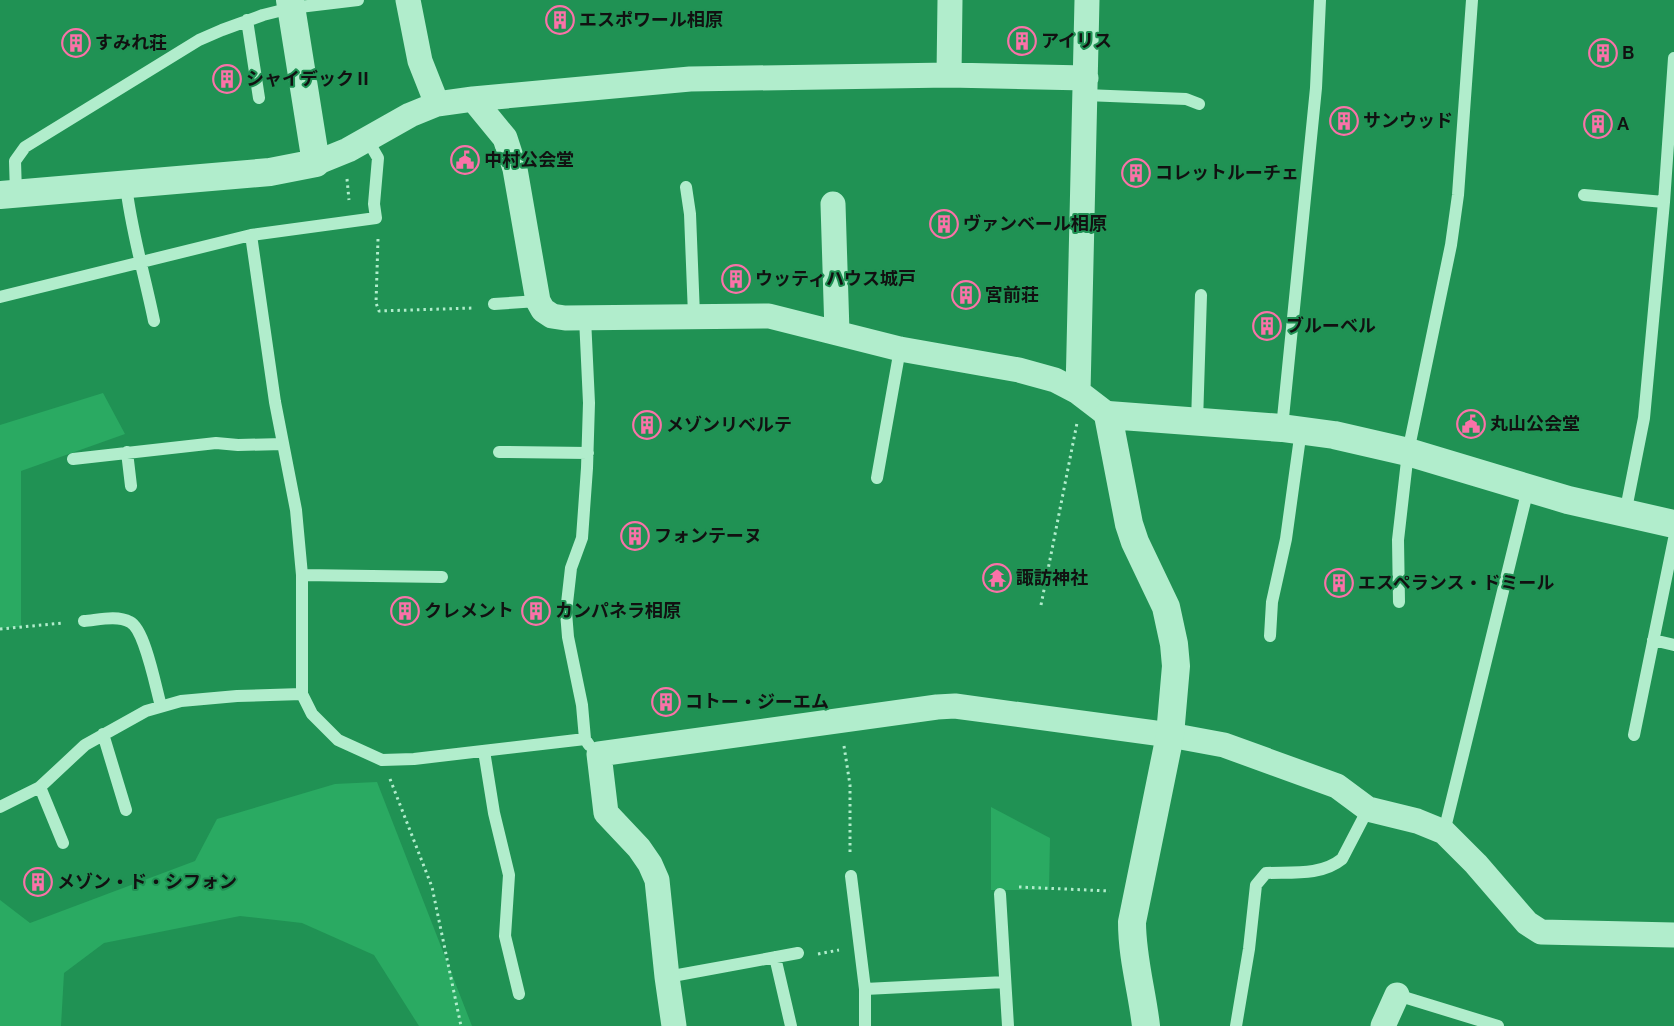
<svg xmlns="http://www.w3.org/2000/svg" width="1674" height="1026" viewBox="0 0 1674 1026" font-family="Raleway,'Noto Sans JP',sans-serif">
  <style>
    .green { fill: #2aaa62 }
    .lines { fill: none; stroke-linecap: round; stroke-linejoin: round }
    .path { stroke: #b1edcc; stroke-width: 3; stroke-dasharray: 2.5 4; stroke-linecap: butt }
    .service { stroke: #b1edcc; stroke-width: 12 }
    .minor { stroke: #b1edcc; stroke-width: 25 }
    .tertiary { stroke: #b1edcc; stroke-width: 28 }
    .labels { text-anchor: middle; stroke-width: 4; stroke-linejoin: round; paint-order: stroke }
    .poi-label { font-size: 18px; font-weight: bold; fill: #111; stroke: #209254; text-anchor: start }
  </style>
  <rect width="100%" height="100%" fill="#209254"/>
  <!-- green -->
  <path class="green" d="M 103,393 L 125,434 L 21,471 L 21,627 L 0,628 L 0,425 Z
    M 377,782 L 472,1026 L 419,1026 L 374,955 L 302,923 L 240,916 L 104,943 L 64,973 L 61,1026 L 0,1026 L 0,900 L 30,923 L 195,861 L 217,819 L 335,784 Z
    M 991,807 L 1050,838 L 1049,890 L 991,890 Z"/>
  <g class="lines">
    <!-- path -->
    <path class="path" d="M 347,179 L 349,200
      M 378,239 L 376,303 L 379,311 L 474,308
      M 1041,605 L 1077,423
      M 0,629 L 63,623
      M 844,746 L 850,785 L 850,856
      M 390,779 L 432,887 L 461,1026
      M 1019,887 L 1110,891
      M 818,954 L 839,950"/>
    <!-- service -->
    <path class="service" d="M 247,20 L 259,98
      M 1085,95 L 1186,99 L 1199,104
      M 126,185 C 131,231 145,276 154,321
      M 686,187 L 690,214 L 694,315
      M 16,194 L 15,161 L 25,147 L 199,40 L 222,30 L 263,15 L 291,8 L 358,0
      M 1584,195 L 1664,202
      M 251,235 L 275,402 L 296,510 L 302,575 L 302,694 L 312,714 L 338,740 L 382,760 L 414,759 L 585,739
      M 0,297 L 251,235 L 376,218 L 374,204 L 378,158 L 367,139
      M 494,304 L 538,301
      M 585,318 L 589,403 L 587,468 L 582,538 L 571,568 L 566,612 L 568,637 L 582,705 L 585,739 L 589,745
      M 1197,422 L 1201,295
      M 1282,428 L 1316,88 L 1320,0
      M 127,452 L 131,486
      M 499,452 L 588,453
      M 73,459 L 216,443 L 238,445 L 283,444
      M 877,478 L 900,349
      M 1625,514 L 1644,418 L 1664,202 L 1674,58
      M 302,575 L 442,577
      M 1399,602 L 1398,540 L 1408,452 L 1451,245 L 1458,195 L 1472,0
      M 84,621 C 98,620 117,615 130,622 C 145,629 156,689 161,706
      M 1270,636 L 1272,602 L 1286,539 L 1301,430
      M 1653,640 L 1674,645
      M 103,734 L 126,810
      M 1634,735 L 1674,539
      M 484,751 L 494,813 L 509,875 L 505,936 L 519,994
      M 40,787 L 63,843
      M 0,807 L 40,787 L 85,745 L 146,711 L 181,701 L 237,696 L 302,694
      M 1444,832 L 1528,489
      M 851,876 L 865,989 L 865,1026
      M 1000,894 L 1008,1026
      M 775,957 L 791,1026
      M 667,977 L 798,953
      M 865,989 L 1005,982
      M 1397,995 L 1498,1026
      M 1236,1026 L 1249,949 L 1256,885 L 1266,873 C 1292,872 1321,876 1342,859 L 1368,809"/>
    <!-- minor -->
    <path class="minor" d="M 408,0 L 420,61 L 437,104
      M 1087,0 L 1078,392 L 1108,415
      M 949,75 L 950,0
      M 473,99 L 505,138 L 515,169 L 538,301 L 543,310 L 552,316 L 565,318 L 769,316 L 900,349 L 1019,370 L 1055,380 L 1078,392
      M 316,163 L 348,150 L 410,115 L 437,104 L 473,99 L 690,79 L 949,75 L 1086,78
      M 833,204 L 837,332
      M 674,1026 L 667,977 L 657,880 L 650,864 L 639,848 L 606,813 L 599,754 L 937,707 L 955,706 L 1170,735 L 1224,745 L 1337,786 L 1368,809 L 1417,821 L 1444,832 L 1476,864 L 1527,923 L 1541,932 L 1674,935
      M 1383,1026 L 1397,995"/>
    <!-- tertiary -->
    <path class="tertiary" d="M 0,195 L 270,172 L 316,163 L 290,0
      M 1146,1026 C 1142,991 1132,958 1132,922 L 1170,735 L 1176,666 L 1174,644 L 1166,607 L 1135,542 L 1129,524 L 1108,415 L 1282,428 L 1334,435 L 1408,452 L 1568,500 L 1674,524"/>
  </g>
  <!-- icons -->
  <defs>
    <symbol id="building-ring" viewBox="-11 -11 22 22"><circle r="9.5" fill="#209254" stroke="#fa72a8" stroke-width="1.5"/><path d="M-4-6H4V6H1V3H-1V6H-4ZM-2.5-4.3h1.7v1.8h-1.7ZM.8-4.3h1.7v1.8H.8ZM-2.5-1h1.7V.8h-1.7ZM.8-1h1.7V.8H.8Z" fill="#fa72a8"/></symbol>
    <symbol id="civic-ring" viewBox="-11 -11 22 22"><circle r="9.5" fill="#209254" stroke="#fa72a8" stroke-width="1.5"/><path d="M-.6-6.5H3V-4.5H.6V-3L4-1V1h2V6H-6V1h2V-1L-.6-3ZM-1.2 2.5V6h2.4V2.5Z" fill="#fa72a8"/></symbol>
    <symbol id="temple-ring" viewBox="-11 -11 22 22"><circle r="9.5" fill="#209254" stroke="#fa72a8" stroke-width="1.5"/><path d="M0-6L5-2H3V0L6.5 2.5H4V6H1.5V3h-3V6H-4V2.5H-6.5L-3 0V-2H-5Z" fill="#fa72a8"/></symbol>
  </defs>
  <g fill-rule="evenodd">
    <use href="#building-ring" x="544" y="4" width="32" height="32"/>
    <use href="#building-ring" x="1006" y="25" width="32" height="32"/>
    <use href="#building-ring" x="60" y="27" width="32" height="32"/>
    <use href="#building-ring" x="1587" y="37" width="32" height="32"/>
    <use href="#building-ring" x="211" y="63" width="32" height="32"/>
    <use href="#building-ring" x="1328" y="105" width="32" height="32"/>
    <use href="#building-ring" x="1582" y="108" width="32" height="32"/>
    <use href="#civic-ring" x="449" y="144" width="32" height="32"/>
    <use href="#building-ring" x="1120" y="157" width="32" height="32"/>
    <use href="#building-ring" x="928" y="208" width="32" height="32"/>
    <use href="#building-ring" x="720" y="263" width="32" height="32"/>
    <use href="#building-ring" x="950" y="279" width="32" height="32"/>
    <use href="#building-ring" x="1251" y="310" width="32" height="32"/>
    <use href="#civic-ring" x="1455" y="408" width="32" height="32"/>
    <use href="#building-ring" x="631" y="409" width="32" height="32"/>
    <use href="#building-ring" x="619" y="520" width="32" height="32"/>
    <use href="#temple-ring" x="981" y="562" width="32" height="32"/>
    <use href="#building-ring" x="1323" y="567" width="32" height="32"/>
    <use href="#building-ring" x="389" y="595" width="32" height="32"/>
    <use href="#building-ring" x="520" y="595" width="32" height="32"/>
    <use href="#building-ring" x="650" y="686" width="32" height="32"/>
    <use href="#building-ring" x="22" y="866" width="32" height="32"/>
  </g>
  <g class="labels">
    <!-- poi labels -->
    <g class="poi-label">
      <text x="579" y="26">エスポワール相原</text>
      <text x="1041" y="47">アイリス</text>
      <text x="95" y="49">すみれ荘</text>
      <text x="1622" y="59">B</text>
      <text x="246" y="85">シャイデックⅡ</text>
      <text x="1363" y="127">サンウッド</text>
      <text x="1617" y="130">A</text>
      <text x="484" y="166">中村公会堂</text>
      <text x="1155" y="179">コレットルーチェ</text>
      <text x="963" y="230">ヴァンベール相原</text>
      <text x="755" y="285">ウッティハウス城戸</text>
      <text x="985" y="301">宮前荘</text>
      <text x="1286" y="332">ブルーベル</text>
      <text x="1490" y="430">丸山公会堂</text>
      <text x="666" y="431">メゾンリベルテ</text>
      <text x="654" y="542">フォンテーヌ</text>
      <text x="1016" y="584">諏訪神社</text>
      <text x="1358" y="589">エスペランス・ドミール</text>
      <text x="424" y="617">クレメント</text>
      <text x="555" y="617">カンパネラ相原</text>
      <text x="685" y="708">コトー・ジーエム</text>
      <text x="57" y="888">メゾン・ド・シフォン</text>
    </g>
  </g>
</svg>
